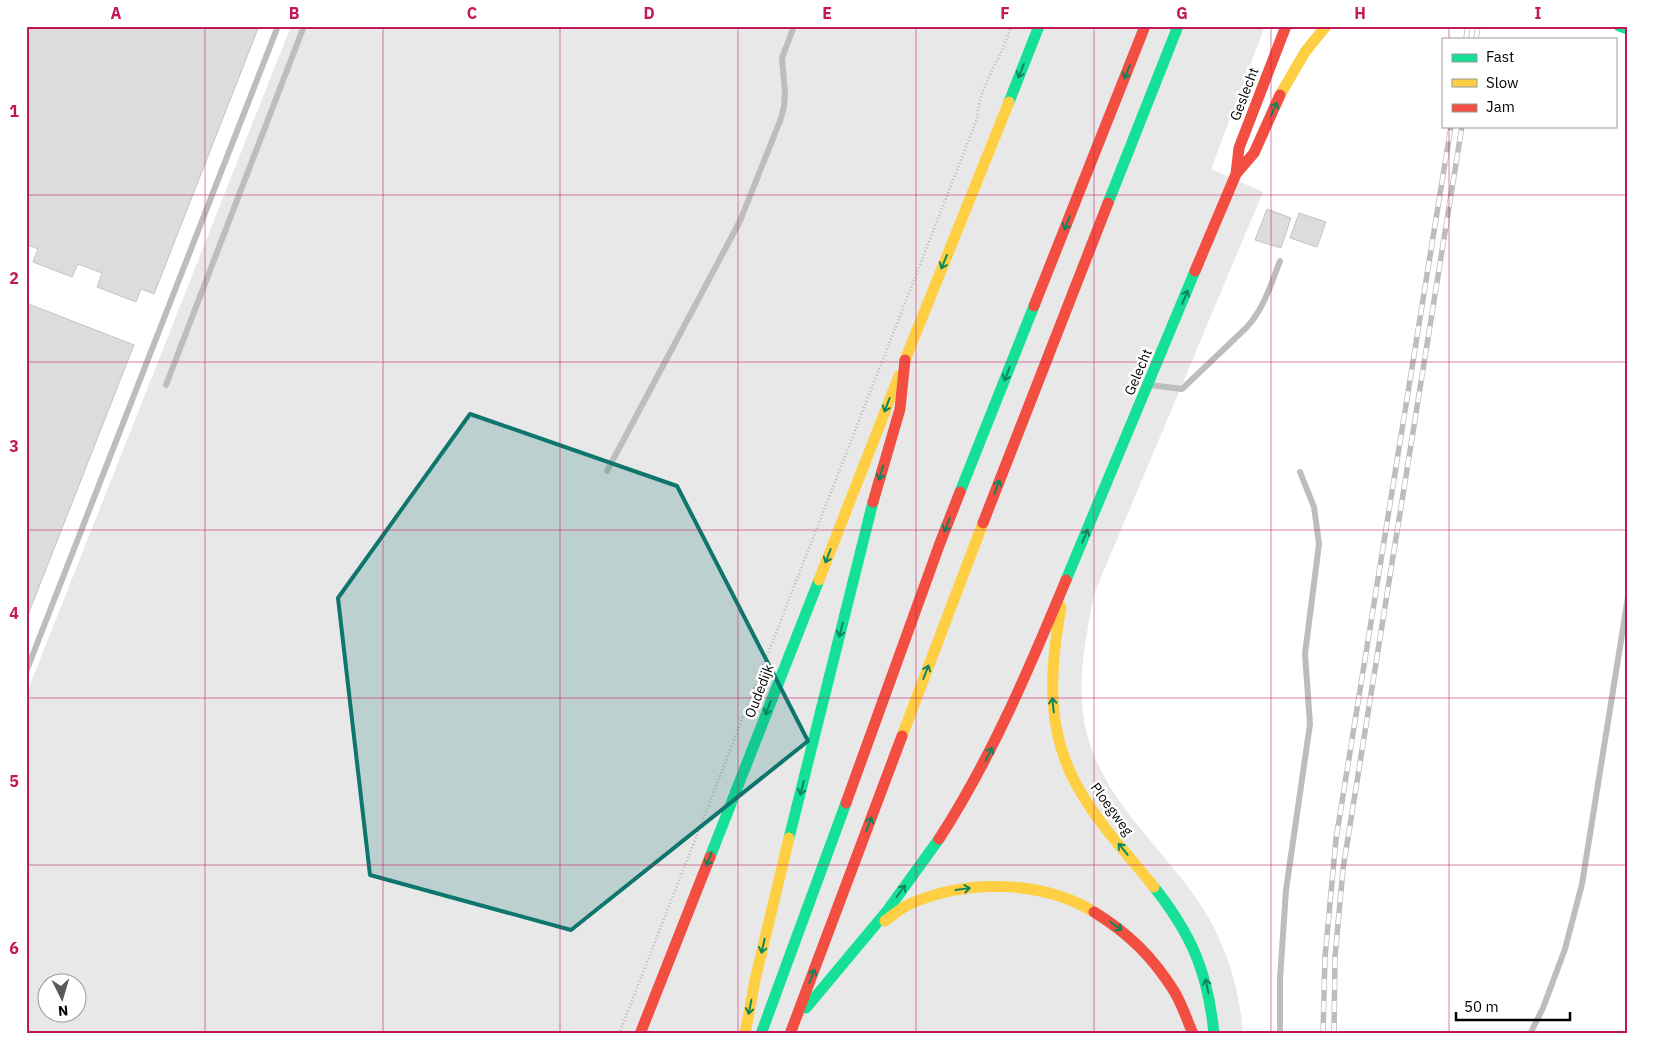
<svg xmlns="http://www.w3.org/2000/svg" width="1654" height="1060" viewBox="0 0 1654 1060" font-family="'IBM Plex Sans',sans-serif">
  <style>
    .green { fill: #e8e8e8; fill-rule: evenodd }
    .building { fill: #dcdcdc; stroke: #c4c4c4 }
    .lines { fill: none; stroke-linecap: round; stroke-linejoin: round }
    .path { stroke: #b8b8b8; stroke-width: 2.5; stroke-dasharray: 1 2.5; stroke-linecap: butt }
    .lane { stroke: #bdbdbd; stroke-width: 6 }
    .fast { stroke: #16e098; stroke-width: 11 }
    .slow { stroke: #ffcf43; stroke-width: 11 }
    .jam { stroke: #f24e42; stroke-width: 11 }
    .rail-casing { stroke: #bdbdbd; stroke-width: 5.5 }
    .rail { stroke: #fff; stroke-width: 4; stroke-dasharray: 11; stroke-linecap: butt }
    .oneway { stroke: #0d865b }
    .marked { fill: #0f766e; fill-opacity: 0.2; stroke: #0f766e; stroke-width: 4; stroke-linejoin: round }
    .grid { fill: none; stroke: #c2185b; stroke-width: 1; stroke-opacity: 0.55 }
    .labels { text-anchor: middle; stroke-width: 5; stroke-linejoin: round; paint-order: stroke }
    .street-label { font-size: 14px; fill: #000; stroke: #fff }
    .neatline { fill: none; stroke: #c2185b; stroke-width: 2 }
    .grid-label { font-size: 16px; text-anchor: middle; font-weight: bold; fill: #c2185b }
  </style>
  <rect width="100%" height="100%" fill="#fff"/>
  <!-- green -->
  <path class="green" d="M 291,26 L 1265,26 L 1211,169 L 1263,192 L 1094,594 C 1086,639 1076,680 1085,726 C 1098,789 1148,835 1186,884 C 1220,928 1239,978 1243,1034 L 26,1034 L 26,695 ZM 48,982 L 78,982 L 78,1012 L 48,1012 Z"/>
  <!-- building -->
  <path class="building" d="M 26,26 L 259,26 L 154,294 L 141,289 L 136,302 L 97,287 L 102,273 L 78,264 L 72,277 L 33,262 L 38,249 L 26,244 Z
    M 1267,209 L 1291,218 L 1281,248 L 1255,240 Z
    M 1299,213 L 1326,222 L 1317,247 L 1290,238 Z
    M 26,303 L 134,345 L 26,620 Z"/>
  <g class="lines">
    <!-- path -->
    <path class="path" d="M 619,1034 L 977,119 C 978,86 1003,57 1011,26"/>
    <!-- lane -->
    <path class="lane" d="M 166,385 L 304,26
      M 1150,385 L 1182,389 L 1246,328 C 1264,309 1271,284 1280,261
      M 607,471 L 740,221 L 780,121 L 784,107 L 785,93 L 782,58 L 794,26
      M 26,672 L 278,26
      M 1280,1034 L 1280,979 L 1286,890 L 1310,724 L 1305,654 L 1319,544 L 1314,507 L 1300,472
      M 1530,1034 L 1543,1008 L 1565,949 L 1582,884 L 1628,597"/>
    <!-- fast -->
    <path class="fast" d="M 1619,26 L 1628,29
      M 1009,102 L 1039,26
      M 1108,203 L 1178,26
      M 960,492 L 1034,306
      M 1066,580 L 1195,271
      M 789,838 L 873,502
      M 710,857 L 819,580
      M 1154,887 C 1192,935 1208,973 1214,1034
      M 806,1008 L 887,911 L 939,839
      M 761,1034 L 846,803"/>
    <!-- slow -->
    <path class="slow" d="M 1280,95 L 1305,52 L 1326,26
      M 905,360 L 1009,102
      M 819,580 L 899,376
      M 1061,607 C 1049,674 1045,736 1083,796 C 1103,829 1130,857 1154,887
      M 902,736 L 983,523
      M 885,921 C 893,915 901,908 910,904 C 966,879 1042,880 1094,912
      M 745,1034 L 755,980 L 789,838"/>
    <!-- jam -->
    <path class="jam" d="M 1236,174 L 1239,148 L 1286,26
      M 1195,271 L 1236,174 L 1254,153 L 1280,95
      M 1034,306 L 1145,26
      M 873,502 L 900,409 L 905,360
      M 983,523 L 1108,203
      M 846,803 L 940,543 L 960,492
      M 939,839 C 992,757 1029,669 1066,580
      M 1094,912 C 1128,933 1152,956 1174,991 C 1182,1004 1187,1020 1193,1034
      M 640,1034 L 710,857
      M 790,1034 L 902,736"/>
    <defs>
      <path id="rail" d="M 1466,39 L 1468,26
        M 1476,39 L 1478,26
        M 1323,1034 L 1325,957 L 1336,839 L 1451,126
        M 1334,1034 L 1335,957 L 1343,869 L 1462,126"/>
    </defs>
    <!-- rail casing -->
    <use href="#rail" class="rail-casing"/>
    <!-- rail -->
    <use href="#rail" class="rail"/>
  </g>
  <!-- one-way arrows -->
  <defs><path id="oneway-shaft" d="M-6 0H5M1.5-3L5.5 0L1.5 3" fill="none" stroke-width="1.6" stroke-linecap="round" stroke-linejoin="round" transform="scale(1.25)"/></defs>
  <g class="oneway">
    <use href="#oneway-shaft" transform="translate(1021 71) rotate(112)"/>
    <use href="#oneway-shaft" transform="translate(1127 72) rotate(112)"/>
    <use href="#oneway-shaft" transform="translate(1274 109) rotate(-65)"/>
    <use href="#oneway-shaft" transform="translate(1067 223) rotate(112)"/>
    <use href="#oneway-shaft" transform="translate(944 262) rotate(112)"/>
    <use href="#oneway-shaft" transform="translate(1185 297) rotate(-67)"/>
    <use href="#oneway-shaft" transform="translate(1007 374) rotate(112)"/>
    <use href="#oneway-shaft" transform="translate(887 405) rotate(111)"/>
    <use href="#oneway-shaft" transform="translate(881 473) rotate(106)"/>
    <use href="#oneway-shaft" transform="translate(997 487) rotate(-69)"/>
    <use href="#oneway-shaft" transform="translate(947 525) rotate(112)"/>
    <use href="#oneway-shaft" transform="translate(1085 536) rotate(-67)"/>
    <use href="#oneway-shaft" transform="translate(828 556) rotate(111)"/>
    <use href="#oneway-shaft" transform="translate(841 630) rotate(104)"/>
    <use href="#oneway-shaft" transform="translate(926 672) rotate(-69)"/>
    <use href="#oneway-shaft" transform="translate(1053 705) rotate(-96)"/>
    <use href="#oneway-shaft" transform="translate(768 708) rotate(111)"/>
    <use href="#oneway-shaft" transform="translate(989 754) rotate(-63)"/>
    <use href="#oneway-shaft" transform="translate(802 788) rotate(104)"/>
    <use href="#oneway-shaft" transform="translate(869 824) rotate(-69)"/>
    <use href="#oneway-shaft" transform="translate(1123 849) rotate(-129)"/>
    <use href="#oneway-shaft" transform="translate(709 859) rotate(111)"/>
    <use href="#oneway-shaft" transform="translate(963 889) rotate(-8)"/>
    <use href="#oneway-shaft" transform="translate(901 891) rotate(-53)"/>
    <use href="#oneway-shaft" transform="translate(1116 926) rotate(37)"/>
    <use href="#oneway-shaft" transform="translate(763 946) rotate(103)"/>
    <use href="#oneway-shaft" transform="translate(812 976) rotate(-69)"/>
    <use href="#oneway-shaft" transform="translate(1207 986) rotate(-102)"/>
    <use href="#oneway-shaft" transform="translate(750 1007) rotate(101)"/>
  </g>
  <!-- marked area -->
  <path class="marked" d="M 470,414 L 677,486 L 808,741 L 571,930 L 370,875 L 338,598 Z"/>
  <!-- grid -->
  <path class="grid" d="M 205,26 L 205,1034M 383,26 L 383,1034M 560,26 L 560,1034M 738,26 L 738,1034M 916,26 L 916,1034M 1094,26 L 1094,1034M 1271,26 L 1271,1034M 1449,26 L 1449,39M 1449,126 L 1449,1034M 26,195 L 1628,195M 26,362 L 1628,362M 26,530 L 1628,530M 26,698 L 1628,698M 26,865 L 1628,865"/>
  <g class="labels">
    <!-- street labels -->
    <g class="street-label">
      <text transform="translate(1244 94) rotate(-69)" y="5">Geslecht</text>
      <text transform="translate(1138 372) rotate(-67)" y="5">Gelecht</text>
      <text transform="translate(759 691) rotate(-69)" y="5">Oudedijk</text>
      <text transform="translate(1112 809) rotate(54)" y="5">Ploegweg</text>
    </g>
  </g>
  <!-- border -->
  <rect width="1654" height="1060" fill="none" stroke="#ffffff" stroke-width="55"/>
  <!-- legend -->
  <rect x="1442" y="38" width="175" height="90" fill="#ffffff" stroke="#999999"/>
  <rect x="1452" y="54" width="25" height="8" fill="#16e098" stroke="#999999"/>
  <text x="1486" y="62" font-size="15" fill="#000000">Fast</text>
  <rect x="1452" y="79" width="25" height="8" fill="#ffcf43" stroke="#999999"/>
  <text x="1486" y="88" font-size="15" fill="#000000">Slow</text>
  <rect x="1452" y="104" width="25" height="8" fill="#f24e42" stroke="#999999"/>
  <text x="1486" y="112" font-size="15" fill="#000000">Jam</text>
  <!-- north arrow -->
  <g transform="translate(62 998) rotate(175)"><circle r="24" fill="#ffffff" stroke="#999999"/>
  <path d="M0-4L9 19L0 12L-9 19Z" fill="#595959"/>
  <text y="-8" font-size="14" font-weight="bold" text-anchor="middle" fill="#000000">N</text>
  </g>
  <!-- scale -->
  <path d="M1456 1012v8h114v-8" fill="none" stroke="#000000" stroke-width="2.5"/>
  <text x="1464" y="1012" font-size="15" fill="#000000" stroke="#ffffff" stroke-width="4" paint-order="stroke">50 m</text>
  <rect x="28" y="28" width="1598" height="1004" class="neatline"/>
  <g class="grid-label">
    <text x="116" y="19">A</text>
    <text x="294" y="19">B</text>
    <text x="472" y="19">C</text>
    <text x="649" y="19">D</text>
    <text x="827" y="19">E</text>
    <text x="1005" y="19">F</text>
    <text x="1182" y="19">G</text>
    <text x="1360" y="19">H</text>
    <text x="1538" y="19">I</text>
    <text x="14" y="117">1</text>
    <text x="14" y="284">2</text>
    <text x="14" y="452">3</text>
    <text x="14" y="619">4</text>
    <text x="14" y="787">5</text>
    <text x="14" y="954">6</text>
  </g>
</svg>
